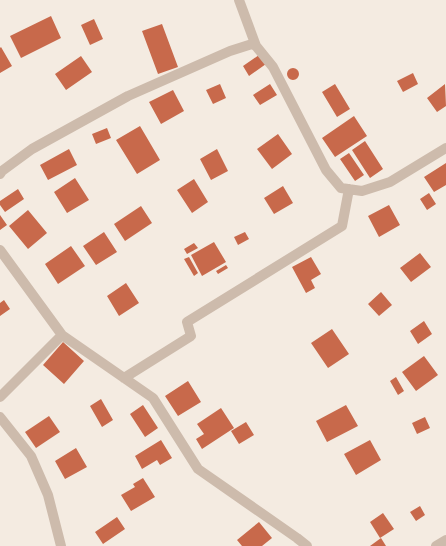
<svg xmlns="http://www.w3.org/2000/svg" width="446" height="546" viewBox="0 0 446 546" font-family="Manrope,sans-serif">
  <style>
    .building { fill: #c8694b }
    .lines { fill: none; stroke-linecap: round; stroke-linejoin: round }
    .minor { stroke: #cdbbac; stroke-width: 10 }
  </style>
  <rect width="100%" height="100%" fill="#f4ebe1"/>
  <!-- building -->
  <path class="building" d="M 51,16 L 61,38 L 21,58 L 10,36 Z
    M 94,19 L 103,39 L 90,45 L 81,25 Z
    M 162,24 L 178,67 L 158,74 L 142,31 Z
    M 1,47 L 12,66 L 0,73 L 0,48 Z
    M 259,55 L 266,64 L 249,76 L 243,66 Z
    M 81,56 L 92,72 L 66,90 L 55,74 Z
    M287 74a6 6 0 1 1 12 0a6 6 0 1 1-12 0Z
    M 413,73 L 418,84 L 403,92 L 397,81 Z
    M 220,84 L 226,98 L 213,104 L 206,90 Z
    M 270,84 L 277,95 L 260,105 L 253,95 Z
    M 335,84 L 350,109 L 337,117 L 322,92 Z
    M 445,84 L 446,106 L 437,112 L 427,98 Z
    M 173,90 L 184,111 L 161,124 L 149,102 Z
    M 354,116 L 367,136 L 335,157 L 322,138 Z
    M 140,126 L 160,160 L 137,174 L 116,140 Z
    M 107,128 L 111,138 L 96,144 L 92,134 Z
    M 278,134 L 292,154 L 272,169 L 257,149 Z
    M 365,141 L 383,169 L 370,178 L 352,150 Z
    M 69,149 L 77,165 L 48,180 L 40,165 Z
    M 217,149 L 228,171 L 211,180 L 200,159 Z
    M 349,153 L 364,175 L 355,181 L 340,159 Z
    M 446,163 L 446,185 L 434,192 L 424,177 Z
    M 75,178 L 89,200 L 67,213 L 54,192 Z
    M 194,179 L 208,202 L 192,213 L 177,190 Z
    M 283,186 L 293,203 L 274,214 L 264,198 Z
    M 18,189 L 24,199 L 5,212 L 0,205 L 0,201 Z
    M 429,193 L 436,204 L 427,210 L 420,199 Z
    M 389,205 L 400,225 L 379,237 L 368,216 Z
    M 141,206 L 152,223 L 125,241 L 114,224 Z
    M 28,210 L 47,233 L 28,249 L 9,226 Z
    M 0,215 L 7,225 L 0,230 Z
    M 104,232 L 117,252 L 96,265 L 83,246 Z
    M 245,232 L 249,239 L 238,245 L 234,237 Z
    M 214,242 L 226,262 L 202,276 L 191,255 Z
    M 194,243 L 198,248 L 187,254 L 184,249 Z
    M 71,246 L 85,266 L 58,284 L 45,264 Z
    M 420,253 L 431,267 L 411,282 L 400,268 Z
    M 189,257 L 198,273 L 194,276 L 184,259 Z
    M 311,257 L 321,274 L 311,280 L 315,288 L 306,293 L 292,267 Z
    M 226,265 L 228,268 L 218,274 L 216,271 Z
    M 126,283 L 139,303 L 119,316 L 107,296 Z
    M 381,292 L 392,305 L 379,316 L 368,304 Z
    M 4,300 L 10,309 L 0,316 L 0,303 Z
    M 424,321 L 432,334 L 418,344 L 410,331 Z
    M 332,329 L 349,354 L 328,368 L 311,343 Z
    M 63,342 L 84,361 L 64,384 L 43,365 Z
    M 424,356 L 438,375 L 416,391 L 402,372 Z
    M 396,377 L 404,391 L 398,395 L 390,381 Z
    M 188,381 L 201,402 L 178,416 L 165,396 Z
    M 101,399 L 113,420 L 102,427 L 90,406 Z
    M 143,405 L 158,428 L 145,437 L 130,414 Z
    M 346,405 L 358,426 L 327,442 L 316,421 Z
    M 221,408 L 234,428 L 202,449 L 196,439 L 204,434 L 197,424 Z
    M 49,416 L 60,432 L 36,448 L 25,432 Z
    M 425,417 L 430,428 L 417,434 L 412,423 Z
    M 246,422 L 254,435 L 239,444 L 231,431 Z
    M 161,440 L 172,458 L 160,465 L 157,460 L 142,469 L 135,456 Z
    M 370,440 L 381,460 L 356,475 L 344,454 Z
    M 76,448 L 87,467 L 65,479 L 55,461 Z
    M 143,478 L 155,497 L 131,511 L 121,495 L 135,487 L 133,484 Z
    M 420,506 L 425,515 L 416,521 L 410,512 Z
    M 383,513 L 394,529 L 380,538 L 370,522 Z
    M 117,517 L 125,529 L 103,544 L 95,532 Z
    M 259,522 L 272,538 L 262,546 L 242,546 L 237,540 Z
    M 381,538 L 386,546 L 370,546 Z"/>
  <g class="lines">
    <!-- minor -->
    <path class="minor" d="M 239,0 L 256,46
      M 0,174 L 2,171 L 32,149 L 128,96 L 230,51 L 252,44 L 256,46 L 273,67 L 326,170 L 341,188 L 362,191 L 390,182 L 446,148
      M 0,250 L 62,335 L 153,398 L 198,469 L 297,538 L 307,546
      M 124,378 L 191,336 L 187,322 L 342,226 L 349,189
      M 0,397 L 62,335
      M 0,417 L 31,456 L 48,495 L 61,546
      M 436,546 L 446,540"/>
  </g>
</svg>
